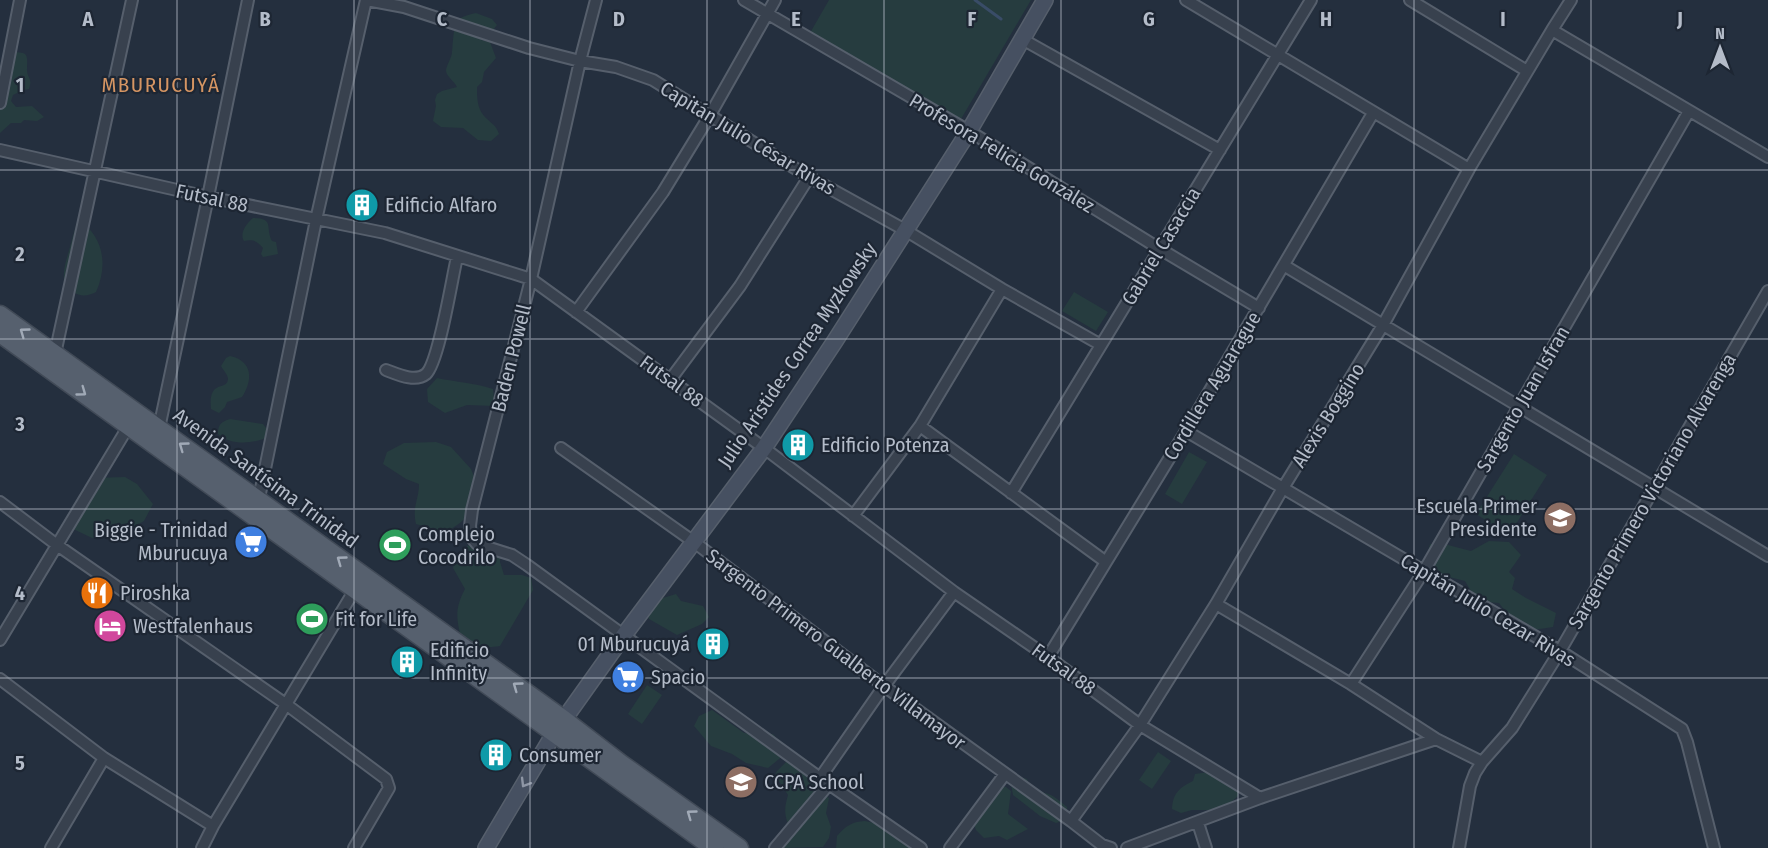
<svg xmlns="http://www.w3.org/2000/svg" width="1768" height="848" viewBox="0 0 1768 848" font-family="'Fira Sans Condensed',sans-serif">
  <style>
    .green { fill: #263c3f }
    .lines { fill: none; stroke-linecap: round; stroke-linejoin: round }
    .stream { stroke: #394c67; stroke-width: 3 }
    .street-casing { stroke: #565f6c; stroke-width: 14 }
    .secondary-casing { stroke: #565f6c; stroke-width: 18 }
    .primary-casing { stroke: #414a57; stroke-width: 21 }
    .street { stroke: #38414e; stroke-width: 10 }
    .secondary { stroke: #465061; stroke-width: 15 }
    .primary { stroke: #56606e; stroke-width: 18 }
    .oneway { stroke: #a1aab7 }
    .oneway2 { stroke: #8e96a5 }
    .grid { fill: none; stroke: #b4bcc9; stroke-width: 1.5; stroke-opacity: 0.55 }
    .labels { text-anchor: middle; stroke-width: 4.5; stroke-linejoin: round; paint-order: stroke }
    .street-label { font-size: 20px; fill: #b4bcc9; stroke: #1d2633 }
    .poi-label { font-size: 20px; fill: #b4bcc9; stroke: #1d2633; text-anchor: start }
    .neighbourhood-label { font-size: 21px; letter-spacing: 1.5px; fill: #d59563; stroke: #1d2633 }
    .grid-label { font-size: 20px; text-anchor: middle; font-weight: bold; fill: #b4bcc9; stroke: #1d2633; stroke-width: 4.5; stroke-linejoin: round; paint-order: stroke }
  </style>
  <rect width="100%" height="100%" fill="#242f3e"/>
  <!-- green -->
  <path class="green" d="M 829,0 L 1031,0 L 961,119 L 810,33 Z
    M 476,13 L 492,19 L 497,25 L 493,30 L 481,40 L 490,42 L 496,58 L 484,72 L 482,82 L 477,87 C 477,97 477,108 484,116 C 490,123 496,124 499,134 L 491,141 L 478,140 L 463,128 L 441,127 L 433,121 L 436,106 L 435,100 L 437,94 L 442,91 L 457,87 C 454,81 447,77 446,71 C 446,66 451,59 452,53 C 453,45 453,25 458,20 C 463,16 470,14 476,13 Z
    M 11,52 C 30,52 27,55 27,70 C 27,78 33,78 29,89 L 23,90 L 13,95 L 11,101 L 16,107 L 32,106 L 44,117 L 37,121 L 24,120 L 21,123 L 11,123 L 0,133 C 0,115 0,79 2,64 C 4,59 8,56 11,52 Z
    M 253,218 C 275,218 265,228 272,241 L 276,242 L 278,254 L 263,257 L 261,254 L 263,248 C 257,241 253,239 244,241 C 239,233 247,223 253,218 Z
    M 79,220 C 104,237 108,266 96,292 C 88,296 81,297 73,292 C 57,282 66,262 70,247 C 73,238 74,228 79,220 Z
    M 1074,292 L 1108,312 L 1096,331 L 1062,311 Z
    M 230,356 C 253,361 253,380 242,397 L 227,402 L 225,407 L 219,413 L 211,409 C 208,378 227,392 228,379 C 228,375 223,370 221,366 L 226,358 Z
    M 437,378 C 456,382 475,383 493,389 L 495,406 L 467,405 L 445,413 L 428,402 L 427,389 Z
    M 230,419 L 263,424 L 269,432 L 270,436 C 255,444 231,446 218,434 C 218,424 221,422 230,419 Z
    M 436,442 L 451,447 L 471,469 L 477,484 L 472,511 L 460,523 L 451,529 L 441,531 L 416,524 C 412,506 419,500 419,484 L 406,479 L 383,464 L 387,452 L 404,443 Z
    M 1189,452 L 1207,462 L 1182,504 L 1165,494 Z
    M 1514,454 L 1547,475 L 1509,535 L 1476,514 Z
    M 125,477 L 137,484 L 153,504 L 144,521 L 125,532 L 106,537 L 92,538 L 65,525 L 93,478 Z
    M 1489,541 L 1509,542 L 1521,555 L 1509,572 L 1515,578 L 1512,589 L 1526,598 L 1556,613 L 1553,627 L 1533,630 L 1508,615 L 1499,603 L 1477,601 L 1465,581 L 1445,576 L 1425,562 L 1430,544 L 1448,545 L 1471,551 Z
    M 472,542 L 501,551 L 500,562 L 504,575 L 522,575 L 531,578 L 533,590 L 500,646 C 483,649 476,646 461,638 C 456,617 455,608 465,589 L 453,568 L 457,555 Z
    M 676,594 L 681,601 L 703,606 L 709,617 L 702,624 L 677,635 L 649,619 L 646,610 L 653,601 Z
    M 647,685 L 662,695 L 642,724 L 628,714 Z
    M 712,710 L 744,733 L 773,734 L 781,743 L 784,755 L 768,768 L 746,763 L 732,754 L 711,746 L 694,726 L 699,716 Z
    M 1158,752 L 1171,761 L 1152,789 L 1139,780 Z
    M 787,761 L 798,763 L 817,776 L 819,792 L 829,798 L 826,813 L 831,827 L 829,838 L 823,847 L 783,848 L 792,834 C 785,817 783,812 788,795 L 775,775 L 777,771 Z
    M 1209,772 L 1238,787 L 1238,796 L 1227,806 L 1211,810 L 1192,810 L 1181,813 L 1172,809 C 1173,793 1179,788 1193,781 L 1195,774 Z
    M 1021,777 L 1027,779 C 1033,793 1033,789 1045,793 C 1054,795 1061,802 1067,807 L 1067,817 L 1062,821 L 1056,823 L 1040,816 L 1013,795 L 1011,784 Z
    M 996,787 L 1006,787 L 1011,791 L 1008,814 L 1028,829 L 1007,840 L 999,836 L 984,838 L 976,830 L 971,817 Z
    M 865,821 L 883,825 L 915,848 L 836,848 L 837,836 C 846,826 851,822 865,821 Z"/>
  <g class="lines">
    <!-- stream -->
    <path class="stream" d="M 975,0 L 1001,19"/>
    <defs>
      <path id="street" d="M 367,0 L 404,7 L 529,48 L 580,61 L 616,67 L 653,80 L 809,177 L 905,230 L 1002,289 L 1101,345
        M 596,0 L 580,61 L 531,279 L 472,510 L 470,526 L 471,537 L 477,544 L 512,555 L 527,565 L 820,778 L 921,848
        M 744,0 L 969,131 L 1160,249 L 1259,308
        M 1186,0 L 1469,169
        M 1410,0 L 1527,71
        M 1552,30 L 1768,157
        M 1022,39 L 1220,150
        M 0,103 L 20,0
        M 0,150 L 208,197 L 385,233 L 531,279 L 764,448 L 954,592 L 1048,657 L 1140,725 L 1260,798
        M 1285,266 L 1768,556
        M 576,312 L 663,192 L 710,115 L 775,0
        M 55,354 L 132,0
        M 386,370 C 397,374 415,383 426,374 C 439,362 452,278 457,257
        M 670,380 L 740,286 L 809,177
        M 920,426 L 1106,562
        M 1186,431 L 1560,651 L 1682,729 L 1687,742 L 1714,848
        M 158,433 L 208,197 L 248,0
        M 561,448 L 694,542 L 884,686 L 1071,821 L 1102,845 L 1111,848
        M 1011,493 L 1311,0
        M 0,502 L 57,545 L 287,705 L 386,779 L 389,788 L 354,848
        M 258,503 L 316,220 L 366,0
        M 853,516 L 920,426 L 1002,289
        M 1216,604 L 1351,684 L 1436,739 L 1482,762
        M 0,640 L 131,422
        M 1048,657 L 1186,431 L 1373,113
        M 0,679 L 104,758 L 213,826
        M 1351,684 L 1424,571 L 1689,111
        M 820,778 L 884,686 L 954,592
        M 1071,821 L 1140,725 L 1216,604 L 1283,488 L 1383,325 L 1469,169 L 1552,30 L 1571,0
        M 1198,823 L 1206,848
        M 51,848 L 104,758
        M 202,848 L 213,826 L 357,586
        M 775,848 L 829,784
        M 950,848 L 1005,774
        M 1127,848 L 1260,798 L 1436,739
        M 1459,848 L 1470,786 L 1475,773 L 1482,762 L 1512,728 L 1560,651 L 1768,291"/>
      <path id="secondary" d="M 486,848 L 555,732 L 624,635 L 764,448 L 835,341 L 969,131 L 1045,0"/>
      <path id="primary" d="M 0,315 L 564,720 L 621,764 L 739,848
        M 0,333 L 714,848"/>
    </defs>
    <!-- street casing -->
    <use href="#street" class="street-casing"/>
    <!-- secondary casing -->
    <use href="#secondary" class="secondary-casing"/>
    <!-- primary casing -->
    <use href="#primary" class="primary-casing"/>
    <!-- street -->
    <use href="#street" class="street"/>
    <!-- secondary -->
    <use href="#secondary" class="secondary"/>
    <!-- primary -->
    <use href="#primary" class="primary"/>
  </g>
  <!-- one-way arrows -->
  <defs><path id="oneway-chevron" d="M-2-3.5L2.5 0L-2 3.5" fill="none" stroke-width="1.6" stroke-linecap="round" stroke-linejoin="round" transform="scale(1.5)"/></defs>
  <g class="oneway">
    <use href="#oneway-chevron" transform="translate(24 332) rotate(-144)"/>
    <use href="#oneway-chevron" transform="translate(82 392) rotate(36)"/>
    <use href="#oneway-chevron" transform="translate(183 446) rotate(-144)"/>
    <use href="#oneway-chevron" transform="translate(341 560) rotate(-144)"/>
    <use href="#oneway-chevron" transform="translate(517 686) rotate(-144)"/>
    <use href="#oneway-chevron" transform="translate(691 814) rotate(-144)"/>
  </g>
  <use class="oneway2" href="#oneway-chevron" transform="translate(525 783) rotate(121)"/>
  <!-- grid -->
  <path class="grid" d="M 177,0 L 177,848M 354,0 L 354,848M 530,0 L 530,848M 707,0 L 707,848M 884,0 L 884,848M 1061,0 L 1061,848M 1238,0 L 1238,848M 1414,0 L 1414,848M 1591,0 L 1591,848M 0,170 L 1768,170M 0,339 L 1768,339M 0,509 L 1768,509M 0,678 L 1768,678"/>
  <!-- icons -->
  <defs>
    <symbol id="building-disc" viewBox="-11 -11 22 22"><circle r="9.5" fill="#0f9aa8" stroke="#1d2633"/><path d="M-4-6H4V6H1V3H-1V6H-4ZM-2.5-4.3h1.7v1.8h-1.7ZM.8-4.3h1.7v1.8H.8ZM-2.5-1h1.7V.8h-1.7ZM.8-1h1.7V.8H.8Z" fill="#fff"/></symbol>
    <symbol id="school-disc" viewBox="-11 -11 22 22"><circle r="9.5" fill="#8d6e63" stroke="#1d2633"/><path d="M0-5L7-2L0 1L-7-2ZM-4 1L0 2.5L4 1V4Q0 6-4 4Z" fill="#fff"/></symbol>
    <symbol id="supermarket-disc" viewBox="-11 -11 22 22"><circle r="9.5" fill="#3f7fe0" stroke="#1d2633"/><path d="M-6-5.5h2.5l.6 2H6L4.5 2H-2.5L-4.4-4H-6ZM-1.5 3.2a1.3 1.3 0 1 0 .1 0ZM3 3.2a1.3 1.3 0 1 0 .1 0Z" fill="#fff"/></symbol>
    <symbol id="stadium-disc" viewBox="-11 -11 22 22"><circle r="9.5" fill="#2e9e5b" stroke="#1d2633"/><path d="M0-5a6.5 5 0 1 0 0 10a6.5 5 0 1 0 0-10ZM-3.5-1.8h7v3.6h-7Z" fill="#fff"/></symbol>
    <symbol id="restaurant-disc" viewBox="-11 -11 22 22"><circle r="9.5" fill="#e8710a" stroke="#1d2633"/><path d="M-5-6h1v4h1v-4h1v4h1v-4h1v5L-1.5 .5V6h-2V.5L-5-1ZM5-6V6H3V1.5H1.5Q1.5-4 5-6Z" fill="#fff"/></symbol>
    <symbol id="hotel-disc" viewBox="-11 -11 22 22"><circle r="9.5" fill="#d1479c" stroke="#1d2633"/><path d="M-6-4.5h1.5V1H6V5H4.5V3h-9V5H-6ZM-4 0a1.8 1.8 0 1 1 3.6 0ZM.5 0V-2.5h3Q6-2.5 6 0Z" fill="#fff"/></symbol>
  </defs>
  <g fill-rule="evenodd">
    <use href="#building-disc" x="343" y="186" width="38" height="38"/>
    <use href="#building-disc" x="779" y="426" width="38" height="38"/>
    <use href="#school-disc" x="1541" y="499" width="38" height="38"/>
    <use href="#supermarket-disc" x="232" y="523" width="38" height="38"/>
    <use href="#stadium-disc" x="376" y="526" width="38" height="38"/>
    <use href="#restaurant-disc" x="78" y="574" width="38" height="38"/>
    <use href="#stadium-disc" x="293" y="600" width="38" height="38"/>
    <use href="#hotel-disc" x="91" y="607" width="38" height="38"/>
    <use href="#building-disc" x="694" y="625" width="38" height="38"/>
    <use href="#building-disc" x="388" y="643" width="38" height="38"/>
    <use href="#supermarket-disc" x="609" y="658" width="38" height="38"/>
    <use href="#building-disc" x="477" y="736" width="38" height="38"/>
    <use href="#school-disc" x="722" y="763" width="38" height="38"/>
  </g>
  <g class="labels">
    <!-- street labels -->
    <g class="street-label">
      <text transform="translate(748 138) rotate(31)" y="7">Capitán Julio César Rivas</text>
      <text transform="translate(1002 153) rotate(31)" y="7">Profesora Felicia González</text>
      <text transform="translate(212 198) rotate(12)" y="7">Futsal 88</text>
      <text transform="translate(1161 246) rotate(-59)" y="7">Gabriel Casaccia</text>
      <text transform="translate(797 355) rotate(-56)" y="7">Julio Aristides Correa Myzkowsky</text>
      <text transform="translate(511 358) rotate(-76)" y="7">Baden Powell</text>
      <text transform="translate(672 381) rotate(36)" y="7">Futsal 88</text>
      <text transform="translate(1212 386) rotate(-59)" y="7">Cordillera Aguarague</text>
      <text transform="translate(1523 399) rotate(-60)" y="7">Sargento Juan Isfran</text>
      <text transform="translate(1328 415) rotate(-58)" y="7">Alexis Boggino</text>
      <text transform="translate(266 478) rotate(36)" y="7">Avenida Santísima Trinidad</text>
      <text transform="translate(1652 491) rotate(-60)" y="7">Sargento Primero Victoriano Alvarenga</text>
      <text transform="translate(1488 610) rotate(31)" y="7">Capitán Julio Cezar Rivas</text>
      <text transform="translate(836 649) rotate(37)" y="7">Sargento Primero Gualberto Villamayor</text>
      <text transform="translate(1064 669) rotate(36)" y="7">Futsal 88</text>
    </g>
    <!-- poi labels -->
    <g class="poi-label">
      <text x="385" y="212">Edificio Alfaro</text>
      <text x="821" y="452">Edificio Potenza</text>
      <text x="1537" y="513" text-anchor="end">Escuela Primer<tspan x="1537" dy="23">Presidente</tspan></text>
      <text x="228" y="537" text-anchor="end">Biggie - Trinidad<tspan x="228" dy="23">Mburucuya</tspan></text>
      <text x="418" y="541">Complejo<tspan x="418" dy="23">Cocodrilo</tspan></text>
      <text x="120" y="600">Piroshka</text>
      <text x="335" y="626">Fit for Life</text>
      <text x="133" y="633">Westfalenhaus</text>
      <text x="690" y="651" text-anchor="end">01 Mburucuyá</text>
      <text x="430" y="657">Edificio<tspan x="430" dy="23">Infinity</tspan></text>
      <text x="651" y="684">Spacio</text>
      <text x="519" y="762">Consumer</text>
      <text x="764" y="789">CCPA School</text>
    </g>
    <!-- neighbourhood labels -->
    <g class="neighbourhood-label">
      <text x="161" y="92">MBURUCUYÁ</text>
    </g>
  </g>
  <g class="grid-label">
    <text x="88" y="26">A</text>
    <text x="265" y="26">B</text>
    <text x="442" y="26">C</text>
    <text x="619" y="26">D</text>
    <text x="796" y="26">E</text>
    <text x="972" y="26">F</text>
    <text x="1149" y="26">G</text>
    <text x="1326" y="26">H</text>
    <text x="1503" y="26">I</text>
    <text x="1680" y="26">J</text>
    <text x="20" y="92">1</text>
    <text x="20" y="261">2</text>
    <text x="20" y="431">3</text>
    <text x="20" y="600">4</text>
    <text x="20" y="770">5</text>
  </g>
  <!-- north arrow -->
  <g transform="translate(1720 48)" stroke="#1d2633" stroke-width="4.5" paint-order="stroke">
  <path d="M0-4.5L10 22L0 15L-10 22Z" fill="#b4bcc9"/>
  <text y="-9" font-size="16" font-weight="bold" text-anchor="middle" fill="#b4bcc9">N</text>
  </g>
</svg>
